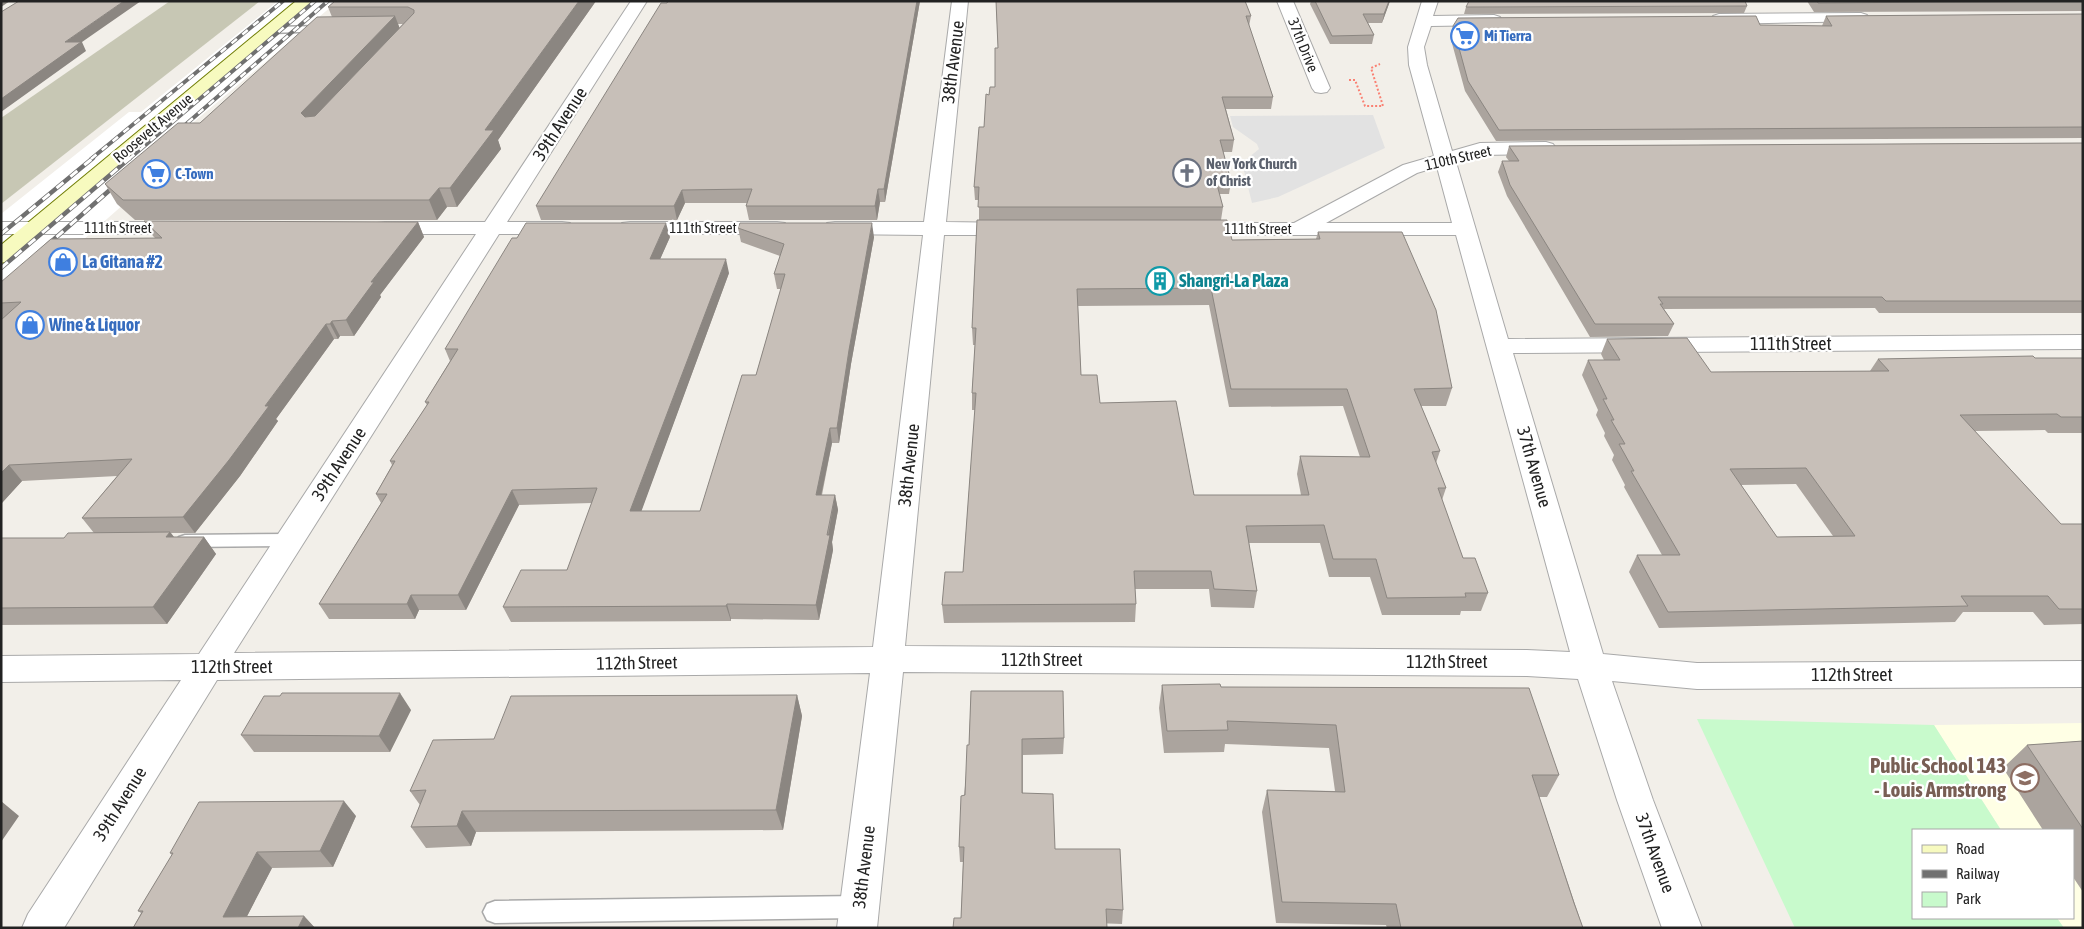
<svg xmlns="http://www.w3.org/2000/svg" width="2084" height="929" viewBox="0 0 2084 929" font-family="'Asap Condensed',sans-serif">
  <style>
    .education { fill: #ffffe5 }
    .construction { fill: #c7c7b4 }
    .park { fill: #c8facc }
    .parking { fill: #e2e2e2 }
    .pier { fill: #fff }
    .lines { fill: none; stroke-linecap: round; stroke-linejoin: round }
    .service-casing { stroke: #a9a9a9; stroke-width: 3 }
    .minor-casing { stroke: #a9a9a9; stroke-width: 2 }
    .secondary-casing { stroke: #707d05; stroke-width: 2 }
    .path { stroke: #fa8072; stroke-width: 2; stroke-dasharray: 2 2; stroke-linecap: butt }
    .service { fill: #fff; fill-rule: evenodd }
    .minor { fill: #fff; fill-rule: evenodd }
    .secondary { fill: #f7fabf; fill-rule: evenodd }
    .rail-far1-casing { stroke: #707070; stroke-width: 4 }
    .rail-casing { stroke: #707070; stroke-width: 4.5 }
    .rail-far1 { stroke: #fff; stroke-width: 2.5; stroke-dasharray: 7; stroke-linecap: butt }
    .rail { stroke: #fff; stroke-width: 3; stroke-dasharray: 9; stroke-linecap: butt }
    .wall { fill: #aba49e; fill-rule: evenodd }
    .shaded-wall { fill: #8b8681 }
    .building { fill: #c7bfb8; stroke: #8b8681; fill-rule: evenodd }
    .labels { text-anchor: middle; stroke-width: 4.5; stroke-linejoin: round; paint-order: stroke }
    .far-shop-label { font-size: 15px; font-weight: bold; fill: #366cbe; stroke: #fff; text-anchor: start }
    .far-street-label { font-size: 15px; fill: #222; stroke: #fff }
    .far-worship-label { font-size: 15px; font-weight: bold; fill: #5b616d; stroke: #fff; text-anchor: start }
    .street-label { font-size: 18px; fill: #222; stroke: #fff }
    .shop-label { font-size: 18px; font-weight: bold; fill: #366cbe; stroke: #fff; text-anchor: start }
    .culture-label { font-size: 18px; font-weight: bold; fill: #0d838f; stroke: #fff; text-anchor: start }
    .near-education-label { font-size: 21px; font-weight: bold; fill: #785e54; stroke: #fff; text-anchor: end }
  </style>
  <rect width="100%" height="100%" fill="#f2efe9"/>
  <!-- education -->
  <path class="education" d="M 2083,723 L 2083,928 L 2064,928 L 2057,918 L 2073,918 L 2073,830 L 2001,830 L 1934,725 Z"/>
  <!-- construction -->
  <path class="construction" d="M 170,1 L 260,1 L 1,204 L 1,118 Z"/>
  <!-- park -->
  <path class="park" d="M 1697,719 L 1934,725 L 2001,830 L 1913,830 L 1913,918 L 2057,918 L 2064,928 L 1795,928 Z"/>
  <!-- parking -->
  <path class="parking" d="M 1373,115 L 1385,148 L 1278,197 L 1252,203 L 1242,163 L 1259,149 L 1257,144 L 1233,127 L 1230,116 Z"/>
  <!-- pier -->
  <path class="pier" d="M 278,1 L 338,1 L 183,131 L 124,204 L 1,312 L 1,214 L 129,112 L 141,112 Z"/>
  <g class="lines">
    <defs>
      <path id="service" d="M 324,26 L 329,29 L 327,31 L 271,33 L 266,30 L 271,27 Z
        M 290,534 L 296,536 L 299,540 L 296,544 L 290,546 L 185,547 L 179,545 L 176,541 L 179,537 L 185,535 Z
        M 859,896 L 867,899 L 870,907 L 867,915 L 859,918 L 495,923 L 487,920 L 483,912 L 487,904 L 495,901 Z"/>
      <path id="minor" d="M 631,1 L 647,1 L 507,222 L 562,222 L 570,223 L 573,228 L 570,233 L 562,234 L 499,234 L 234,653 L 873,647 L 923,235 L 835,234 L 827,233 L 824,228 L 827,223 L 835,222 L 924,222 L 952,1 L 968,1 L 946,222 L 1014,223 L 1022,224 L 1025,229 L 1022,234 L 1014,235 L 944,235 L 905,646 L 1527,650 L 1570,652 L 1456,235 L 1192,235 L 1184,234 L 1181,229 L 1184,224 L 1192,223 L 1294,223 L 1403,165 L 1434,156 L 1409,65 L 1408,47 L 1422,1 L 1438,1 L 1433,16 L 1494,15 L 1500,17 L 1502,20 L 1500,23 L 1494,25 L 1431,26 L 1424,47 L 1427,65 L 1452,151 L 1480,143 L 1546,142 L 1553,144 L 1556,148 L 1553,152 L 1546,154 L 1481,155 L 1456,162 L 1508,339 L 2083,335 L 2083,349 L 1513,353 L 1603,654 L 1697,663 L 2083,661 L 2083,687 L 1697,689 L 1612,681 L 1653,800 L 1702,928 L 1662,928 L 1617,800 L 1578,679 L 1527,676 L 903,672 L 877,928 L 837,928 L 870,673 L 217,680 L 64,928 L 22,928 L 28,914 L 181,680 L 1,682 L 1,656 L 199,654 L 476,234 L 385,234 L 377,233 L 374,228 L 377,223 L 385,222 L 485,222 ZM 1437,167 L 1452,223 L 1326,223 L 1417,173 Z
        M 1277,1 L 1293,1 L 1330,88 L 1327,92 L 1321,93 L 1315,92 L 1312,88 Z
        M 1861,13 L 1867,15 L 1869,18 L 1867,21 L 1719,24 L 1713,22 L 1711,19 L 1713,16 L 1719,14 Z
        M 1,222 L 184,222 L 192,223 L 195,228 L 192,233 L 184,234 L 1,234 Z
        M 630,222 L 777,222 L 785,223 L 788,228 L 785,233 L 777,234 L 630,234 L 622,233 L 619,228 L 622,223 Z"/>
      <path id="secondary" d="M 296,1 L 314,1 L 9,261 L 1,263 L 1,245 Z"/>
    </defs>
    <!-- service casing -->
    <use href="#service" class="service-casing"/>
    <!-- minor casing -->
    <use href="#minor" class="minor-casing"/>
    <!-- secondary casing -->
    <use href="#secondary" class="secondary-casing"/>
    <!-- path -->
    <path class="path" d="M 1349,80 L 1355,80 L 1365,106 L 1383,106 L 1371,68 L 1380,64"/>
    <!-- service -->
    <use href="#service" class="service"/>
    <!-- minor -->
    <use href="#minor" class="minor"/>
    <!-- secondary -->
    <use href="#secondary" class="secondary"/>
    <defs>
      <path id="rail-far1" d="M 177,132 L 328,1
        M 91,159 L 283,1
        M 129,159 L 315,1"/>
      <path id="rail" d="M 1,234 L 93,158
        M 43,249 L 120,181
        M 1,268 L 130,158"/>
    </defs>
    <!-- rail-far1 casing -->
    <use href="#rail-far1" class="rail-far1-casing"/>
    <!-- rail casing -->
    <use href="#rail" class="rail-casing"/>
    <!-- rail-far1 -->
    <use href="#rail-far1" class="rail-far1"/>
    <!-- rail -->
    <use href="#rail" class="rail"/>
  </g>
  <!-- wall -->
  <path class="wall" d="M 335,1 L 596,1 L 498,140 L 501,149 L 457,207 L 447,207 L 437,220 L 135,220 L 117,204 L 105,184 L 200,123 L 332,17 L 328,7 ZM 398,24 L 403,24 L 399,28 Z
    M 668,1 L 920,1 L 885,202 L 880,202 L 877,220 L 749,220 L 746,206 L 747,203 L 685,203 L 677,220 L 541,220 L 536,206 Z
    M 996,1 L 1251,16 L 1249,26 L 1273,97 L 1271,109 L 1226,109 L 1234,140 L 1232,152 L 1223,152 L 1231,181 L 1229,194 L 1219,194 L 1223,207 L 1221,220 L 979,220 L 979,200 L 975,200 L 974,187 L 989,95 L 995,87 L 998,48 Z
    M 1311,1 L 1390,1 L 1382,23 L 1368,23 L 1374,35 L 1372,44 L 1330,44 L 1310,4 Z
    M 1807,1 L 2083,1 L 2083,11 L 1814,12 Z
    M 1747,6 L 1744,13 L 1464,14 L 1466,7 Z
    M 2083,14 L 2083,138 L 1496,141 L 1465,91 L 1450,36 L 1453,26 L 1822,26 L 1826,16 Z
    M 2083,143 L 2083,313 L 1879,313 L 1875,308 L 1664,309 L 1674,324 L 1668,336 L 1590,337 L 1507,196 L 1498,172 L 1502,161 L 1509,161 L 1506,157 L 1509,146 Z
    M 977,220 L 1232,240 L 1316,239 L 1318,232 L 1452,388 L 1446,406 L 1421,406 L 1440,451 L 1436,463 L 1446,488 L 1442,500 L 1463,558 L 1488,593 L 1481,611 L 1461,611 L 1460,615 L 1382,615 L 1370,577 L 1329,577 L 1320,543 L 1249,543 L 1257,591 L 1254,608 L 1211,607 L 1209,589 L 1135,589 L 1136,604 L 1135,622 L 944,623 L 942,605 L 963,572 L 975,410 L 972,410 L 972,393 L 975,345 L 973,345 L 972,328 ZM 1209,305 L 1229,407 L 1343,406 L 1360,457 L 1300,456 L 1297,474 L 1301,495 L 1194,495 L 1100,403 L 1081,375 L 1078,306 Z
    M 144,221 L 418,222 L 424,237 L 380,295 L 381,297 L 354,336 L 340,336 L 338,339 L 334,339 L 276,419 L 278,421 L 240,476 L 195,533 L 171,533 L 174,537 L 204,537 L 216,554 L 167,624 L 1,625 L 1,538 L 64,538 L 94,533 L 82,518 L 117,476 L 22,481 L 1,504 L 1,320 L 4,318 L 1,318 L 1,282 L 155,238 L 153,236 Z
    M 738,228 L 874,237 L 851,364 L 839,443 L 832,443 L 822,495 L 835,495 L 838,510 L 832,542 L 833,550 L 819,620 L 731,619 L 731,621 L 511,622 L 503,607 L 567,570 L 592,503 L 519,505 L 466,610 L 419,610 L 415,619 L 329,619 L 319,604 L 381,503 L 376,494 L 392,465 L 390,461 L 427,405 L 425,402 L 450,361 L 445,349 L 670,237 L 660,259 L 729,273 L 641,511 L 700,511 L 756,375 L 781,289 L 777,289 L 774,274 L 780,256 L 741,242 Z
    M 1607,339 L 1711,372 L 1870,371 L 1878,359 L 2083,358 L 2083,433 L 2048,433 L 2045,430 L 1975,431 L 2061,524 L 2083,524 L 2083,624 L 2044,625 L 2033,612 L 1963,612 L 1955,622 L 1659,628 L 1629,572 L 1637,555 L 1662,555 L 1624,487 L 1625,485 L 1612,460 L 1614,455 L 1604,436 L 1605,433 L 1596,415 L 1598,410 L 1582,375 L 1588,360 L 1604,360 L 1601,354 ZM 1796,484 L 1833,536 L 1777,537 L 1741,485 Z
    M 1162,685 L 1221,687 L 1559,775 L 1547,797 L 1539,797 L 1583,928 L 1387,928 L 1386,925 L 1276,923 L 1262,812 L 1267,790 L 1335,791 L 1329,748 L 1225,744 L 1224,752 L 1164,753 L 1159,708 Z
    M 971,691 L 1064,738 L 1063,754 L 1023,755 L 1023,793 L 1055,849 L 1123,910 L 1122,924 L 961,918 L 963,862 L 960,862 L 959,847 L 969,745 Z
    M 797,695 L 802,716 L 783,830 L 476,832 L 471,846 L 426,848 L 411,827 L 420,805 L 410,791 L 494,739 Z
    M 411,710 L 390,752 L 254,752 L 241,735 Z
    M 2083,741 L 2083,892 L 2073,877 L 2073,830 L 2043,830 L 2003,768 L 2027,745 Z
    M 356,816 L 333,867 L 272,868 L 247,916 L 304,916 L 315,928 L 133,928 L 141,913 L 138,911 L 172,855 L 170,853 Z"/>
  <!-- shaded-wall -->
  <path class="shaded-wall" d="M 1,1 L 10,1 L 1,7 Z
    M 124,1 L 141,1 L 82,42 L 86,51 L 1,112 L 1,99 L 65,42 Z
    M 579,1 L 596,1 L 498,140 L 501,149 L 457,207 L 450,188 L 485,130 Z
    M 917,1 L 920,1 L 885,202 L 884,189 Z
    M 1389,1 L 1390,1 L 1382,23 L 1384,14 Z
    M 395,16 L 402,34 L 310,132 L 301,113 Z
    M 439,188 L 447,207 L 437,220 L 429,200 Z
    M 878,189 L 880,202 L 877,220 L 875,206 Z
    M 682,190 L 685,203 L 677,220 L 674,206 Z
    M 418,222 L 424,237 L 380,295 L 381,297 L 354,336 L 346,320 L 371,282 Z
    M 666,223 L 670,237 L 654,273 L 650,259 Z
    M 872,223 L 874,237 L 851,364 L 839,443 L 837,428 L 849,350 Z
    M 726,259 L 729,273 L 636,526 L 630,511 Z
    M 332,321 L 340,336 L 338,339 L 330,324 Z
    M 326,324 L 334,339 L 276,419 L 278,421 L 240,476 L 195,533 L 183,517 Z
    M 830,428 L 832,443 L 818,510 L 816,495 Z
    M 9,465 L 22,481 L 1,504 L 1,473 Z
    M 512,490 L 519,505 L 466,610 L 458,595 Z
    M 835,495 L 838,510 L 832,542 L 833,550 L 819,620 L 816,605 Z
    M 170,532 L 183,549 L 166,537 Z
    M 204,537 L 216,554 L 167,624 L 153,607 Z
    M 411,595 L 419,610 L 415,619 L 407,604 Z
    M 727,604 L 731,619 L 731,621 L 726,606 Z
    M 400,693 L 411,710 L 390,752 L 379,736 Z
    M 797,695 L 802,716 L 783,830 L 776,810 Z
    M 1,801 L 19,816 L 1,842 Z
    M 344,801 L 356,816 L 333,867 L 320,851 Z
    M 462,811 L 476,832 L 471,846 L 457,826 Z
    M 257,852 L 272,868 L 241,928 L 223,917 Z
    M 304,916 L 315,928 L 298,928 Z"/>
  <!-- building -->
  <path class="building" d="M 19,1 L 124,1 L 65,42 L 81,42 L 1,99 L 1,12 Z
    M 335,1 L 579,1 L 485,130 L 494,130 L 450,188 L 439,188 L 429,200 L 123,200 L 105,184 L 178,123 L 200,123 L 317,17 L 395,16 L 301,113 L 305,117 L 315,116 L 414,13 L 414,10 L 408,7 L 328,7 Z
    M 668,1 L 917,1 L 884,189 L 878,189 L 875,206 L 746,206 L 752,189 L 682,190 L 674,206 L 536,206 L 661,3 L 667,3 Z
    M 996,1 L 1245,1 L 1251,16 L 1246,16 L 1273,97 L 1222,97 L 1234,140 L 1220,140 L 1231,181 L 1216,181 L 1223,207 L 978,207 L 979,187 L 974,187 L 979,127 L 984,127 L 986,94 L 989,95 L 990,87 L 995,87 L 995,48 L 998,48 Z
    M 1315,1 L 1389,1 L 1384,14 L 1363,14 L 1374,35 L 1332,36 Z
    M 1469,1 L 1745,1 L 1747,6 L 1466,7 Z
    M 1817,1 L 2083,1 L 1818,3 Z
    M 2083,14 L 2083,127 L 1499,130 L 1468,81 L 1453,26 L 1458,18 L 1756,16 L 1760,25 L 1832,26 L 1826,16 Z
    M 2083,143 L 2083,301 L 1886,301 L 1882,297 L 1658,297 L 1663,304 L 1660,304 L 1674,324 L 1595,324 L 1510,185 L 1502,161 L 1519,161 L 1509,146 Z
    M 977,220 L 1227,220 L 1232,240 L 1320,239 L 1318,232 L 1402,232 L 1436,310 L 1452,388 L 1414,389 L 1440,451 L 1432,452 L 1446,488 L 1438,488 L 1463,558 L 1475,558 L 1488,593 L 1465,593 L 1466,597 L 1387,598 L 1376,559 L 1333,559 L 1324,525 L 1246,526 L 1257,591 L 1214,589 L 1211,571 L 1134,571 L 1136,604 L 942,605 L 945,572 L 963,572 L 976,393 L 972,393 L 976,328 L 972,328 ZM 1211,288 L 1231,389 L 1347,389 L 1370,457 L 1300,456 L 1309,495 L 1194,495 L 1176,401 L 1100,403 L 1097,375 L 1081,375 L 1077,289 Z
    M 144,221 L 418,222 L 371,282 L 374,282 L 346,320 L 332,321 L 330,324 L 326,324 L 265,406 L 269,406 L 229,460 L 183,517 L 82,518 L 132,459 L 9,465 L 1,473 L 1,320 L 21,302 L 1,303 L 1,282 L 51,239 L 162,238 Z
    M 526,223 L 666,223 L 650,259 L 726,259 L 630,511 L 700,511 L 742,375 L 756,375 L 785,274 L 774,274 L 784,244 L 738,228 L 740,223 L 872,223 L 849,350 L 837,428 L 830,428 L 816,495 L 835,495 L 827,535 L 830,535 L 816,605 L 727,604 L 726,606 L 503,607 L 521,570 L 567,570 L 597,488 L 512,490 L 458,595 L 411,595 L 407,604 L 319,604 L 387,494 L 376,494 L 395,461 L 390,461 L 429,402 L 425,402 L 458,349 L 445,349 L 512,238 L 517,238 Z
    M 1687,338 L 1711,372 L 1889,371 L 1878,359 L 2033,356 L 2035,358 L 2083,358 L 2083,417 L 2061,417 L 2057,414 L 1960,415 L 2061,524 L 2083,524 L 2083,609 L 2059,609 L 2048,596 L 1961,596 L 1968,606 L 1668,612 L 1637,555 L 1680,555 L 1631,471 L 1634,471 L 1619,444 L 1625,444 L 1611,420 L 1614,420 L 1603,399 L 1607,399 L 1588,360 L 1620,360 L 1607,339 ZM 1806,468 L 1855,536 L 1777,537 L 1730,469 Z
    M 170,532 L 166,537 L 204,537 L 153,607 L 1,608 L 1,538 L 64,538 L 68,533 Z
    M 1220,684 L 1221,687 L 1529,688 L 1559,775 L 1532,775 L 1574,903 L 1583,928 L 1401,928 L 1396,904 L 1282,902 L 1267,790 L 1345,792 L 1336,725 L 1227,721 L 1228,730 L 1167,731 L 1162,685 Z
    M 971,691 L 1063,691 L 1064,738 L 1022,739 L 1022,793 L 1053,794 L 1055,849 L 1120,849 L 1123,910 L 1106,909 L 1107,928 L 953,928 L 954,918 L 961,918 L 964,847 L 959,847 L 961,796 L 965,795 L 967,745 L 969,745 Z
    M 282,693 L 400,693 L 379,736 L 241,735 L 264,696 L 280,696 Z
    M 797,695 L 776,810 L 462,811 L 457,826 L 411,827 L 426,790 L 410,791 L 433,740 L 494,739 L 511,696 Z
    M 2083,741 L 2083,829 L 2027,745 Z
    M 344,801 L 320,851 L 257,852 L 223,917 L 304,916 L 298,928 L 133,928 L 143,911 L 138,911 L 173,853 L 170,853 L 199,802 Z"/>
  <!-- icons -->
  <defs>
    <symbol id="supermarket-ring" viewBox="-11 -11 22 22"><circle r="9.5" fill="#fff" stroke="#3f7fe0" stroke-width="1.5"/><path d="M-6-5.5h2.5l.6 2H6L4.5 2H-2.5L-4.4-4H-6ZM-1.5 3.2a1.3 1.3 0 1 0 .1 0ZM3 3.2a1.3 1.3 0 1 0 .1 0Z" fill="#3f7fe0"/></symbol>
    <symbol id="church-ring" viewBox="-11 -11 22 22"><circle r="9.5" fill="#fff" stroke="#6b7280" stroke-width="1.5"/><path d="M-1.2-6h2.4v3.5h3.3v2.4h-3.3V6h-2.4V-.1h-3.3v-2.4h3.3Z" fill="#6b7280"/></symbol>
    <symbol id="shop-ring" viewBox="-11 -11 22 22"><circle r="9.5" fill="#fff" stroke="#3f7fe0" stroke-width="1.5"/><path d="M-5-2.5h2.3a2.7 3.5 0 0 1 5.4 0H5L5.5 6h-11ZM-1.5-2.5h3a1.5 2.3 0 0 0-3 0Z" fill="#3f7fe0"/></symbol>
    <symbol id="building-ring" viewBox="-11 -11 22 22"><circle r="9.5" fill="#fff" stroke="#0f9aa8" stroke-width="1.5"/><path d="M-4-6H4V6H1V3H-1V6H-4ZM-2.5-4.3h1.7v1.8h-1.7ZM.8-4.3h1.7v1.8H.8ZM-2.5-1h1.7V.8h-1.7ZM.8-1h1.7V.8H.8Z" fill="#0f9aa8"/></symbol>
    <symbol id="school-ring" viewBox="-11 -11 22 22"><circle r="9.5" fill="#fff" stroke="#8d6e63" stroke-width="1.5"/><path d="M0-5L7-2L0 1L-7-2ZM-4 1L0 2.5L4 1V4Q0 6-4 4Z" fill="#8d6e63"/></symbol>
  </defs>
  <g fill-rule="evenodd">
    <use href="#supermarket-ring" x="1449" y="20" width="32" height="32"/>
    <use href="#church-ring" x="1171" y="157" width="32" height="32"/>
    <use href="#supermarket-ring" x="140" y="158" width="32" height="32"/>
    <use href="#shop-ring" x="47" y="246" width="32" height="32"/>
    <use href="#building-ring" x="1144" y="265" width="32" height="32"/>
    <use href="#shop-ring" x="14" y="309" width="32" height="32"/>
    <use href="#school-ring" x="2009" y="762" width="32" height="32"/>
  </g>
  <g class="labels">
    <!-- far-shop labels -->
    <g class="far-shop-label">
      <text x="1484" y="41">Mi Tierra</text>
      <text x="175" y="179">C-Town</text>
    </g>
    <!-- far-street labels -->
    <g class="far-street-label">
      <text transform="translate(1303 45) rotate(68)" y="5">37th Drive</text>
      <text transform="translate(153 128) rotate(-40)" y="5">Roosevelt Avenue</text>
      <text transform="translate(1458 158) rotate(-13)" y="5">110th Street</text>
      <text x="118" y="233">111th Street</text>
      <text x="703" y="233">111th Street</text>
      <text x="1258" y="234">111th Street</text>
    </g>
    <!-- far-worship labels -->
    <g class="far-worship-label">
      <text x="1206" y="169">New York Church<tspan x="1206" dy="17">of Christ</tspan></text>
    </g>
    <!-- street labels -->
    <g class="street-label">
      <text transform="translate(953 62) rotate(-83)" y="6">38th Avenue</text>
      <text transform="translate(560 124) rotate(-57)" y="6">39th Avenue</text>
      <text x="1791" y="350">111th Street</text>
      <text transform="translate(339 464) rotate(-57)" y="6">39th Avenue</text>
      <text transform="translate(909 465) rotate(-84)" y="6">38th Avenue</text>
      <text transform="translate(1534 467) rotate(74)" y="6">37th Avenue</text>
      <text x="1042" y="666">112th Street</text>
      <text x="1447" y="668">112th Street</text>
      <text transform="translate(637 663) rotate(-1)" y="6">112th Street</text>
      <text x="232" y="673">112th Street</text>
      <text x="1852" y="681">112th Street</text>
      <text transform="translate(120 804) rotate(-58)" y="6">39th Avenue</text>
      <text transform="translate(1655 853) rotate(70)" y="6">37th Avenue</text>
      <text transform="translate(864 867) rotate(-83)" y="6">38th Avenue</text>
    </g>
    <!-- shop labels -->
    <g class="shop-label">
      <text x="82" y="268">La Gitana #2</text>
      <text x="49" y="331">Wine &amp; Liquor</text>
    </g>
    <!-- culture labels -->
    <g class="culture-label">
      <text x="1179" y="287">Shangri-La Plaza</text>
    </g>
    <!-- near-education labels -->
    <g class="near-education-label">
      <text x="2006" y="773">Public School 143<tspan x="2006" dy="24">- Louis Armstrong</tspan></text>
    </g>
  </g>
  <!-- border -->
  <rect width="2084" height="929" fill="none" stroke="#222222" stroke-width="5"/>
  <!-- legend -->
  <rect x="1912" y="829" width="162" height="90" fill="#ffffff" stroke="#a7a7a7"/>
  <rect x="1922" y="845" width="25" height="8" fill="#f7fabf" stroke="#a7a7a7"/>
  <text x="1956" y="854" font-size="15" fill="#222222">Road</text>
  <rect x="1922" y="870" width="25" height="8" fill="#707070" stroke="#a7a7a7"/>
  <text x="1956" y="879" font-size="15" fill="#222222">Railway</text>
  <rect x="1922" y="892" width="25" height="15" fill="#c8facc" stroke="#a7a7a7"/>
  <text x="1956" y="904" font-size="15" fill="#222222">Park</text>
</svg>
